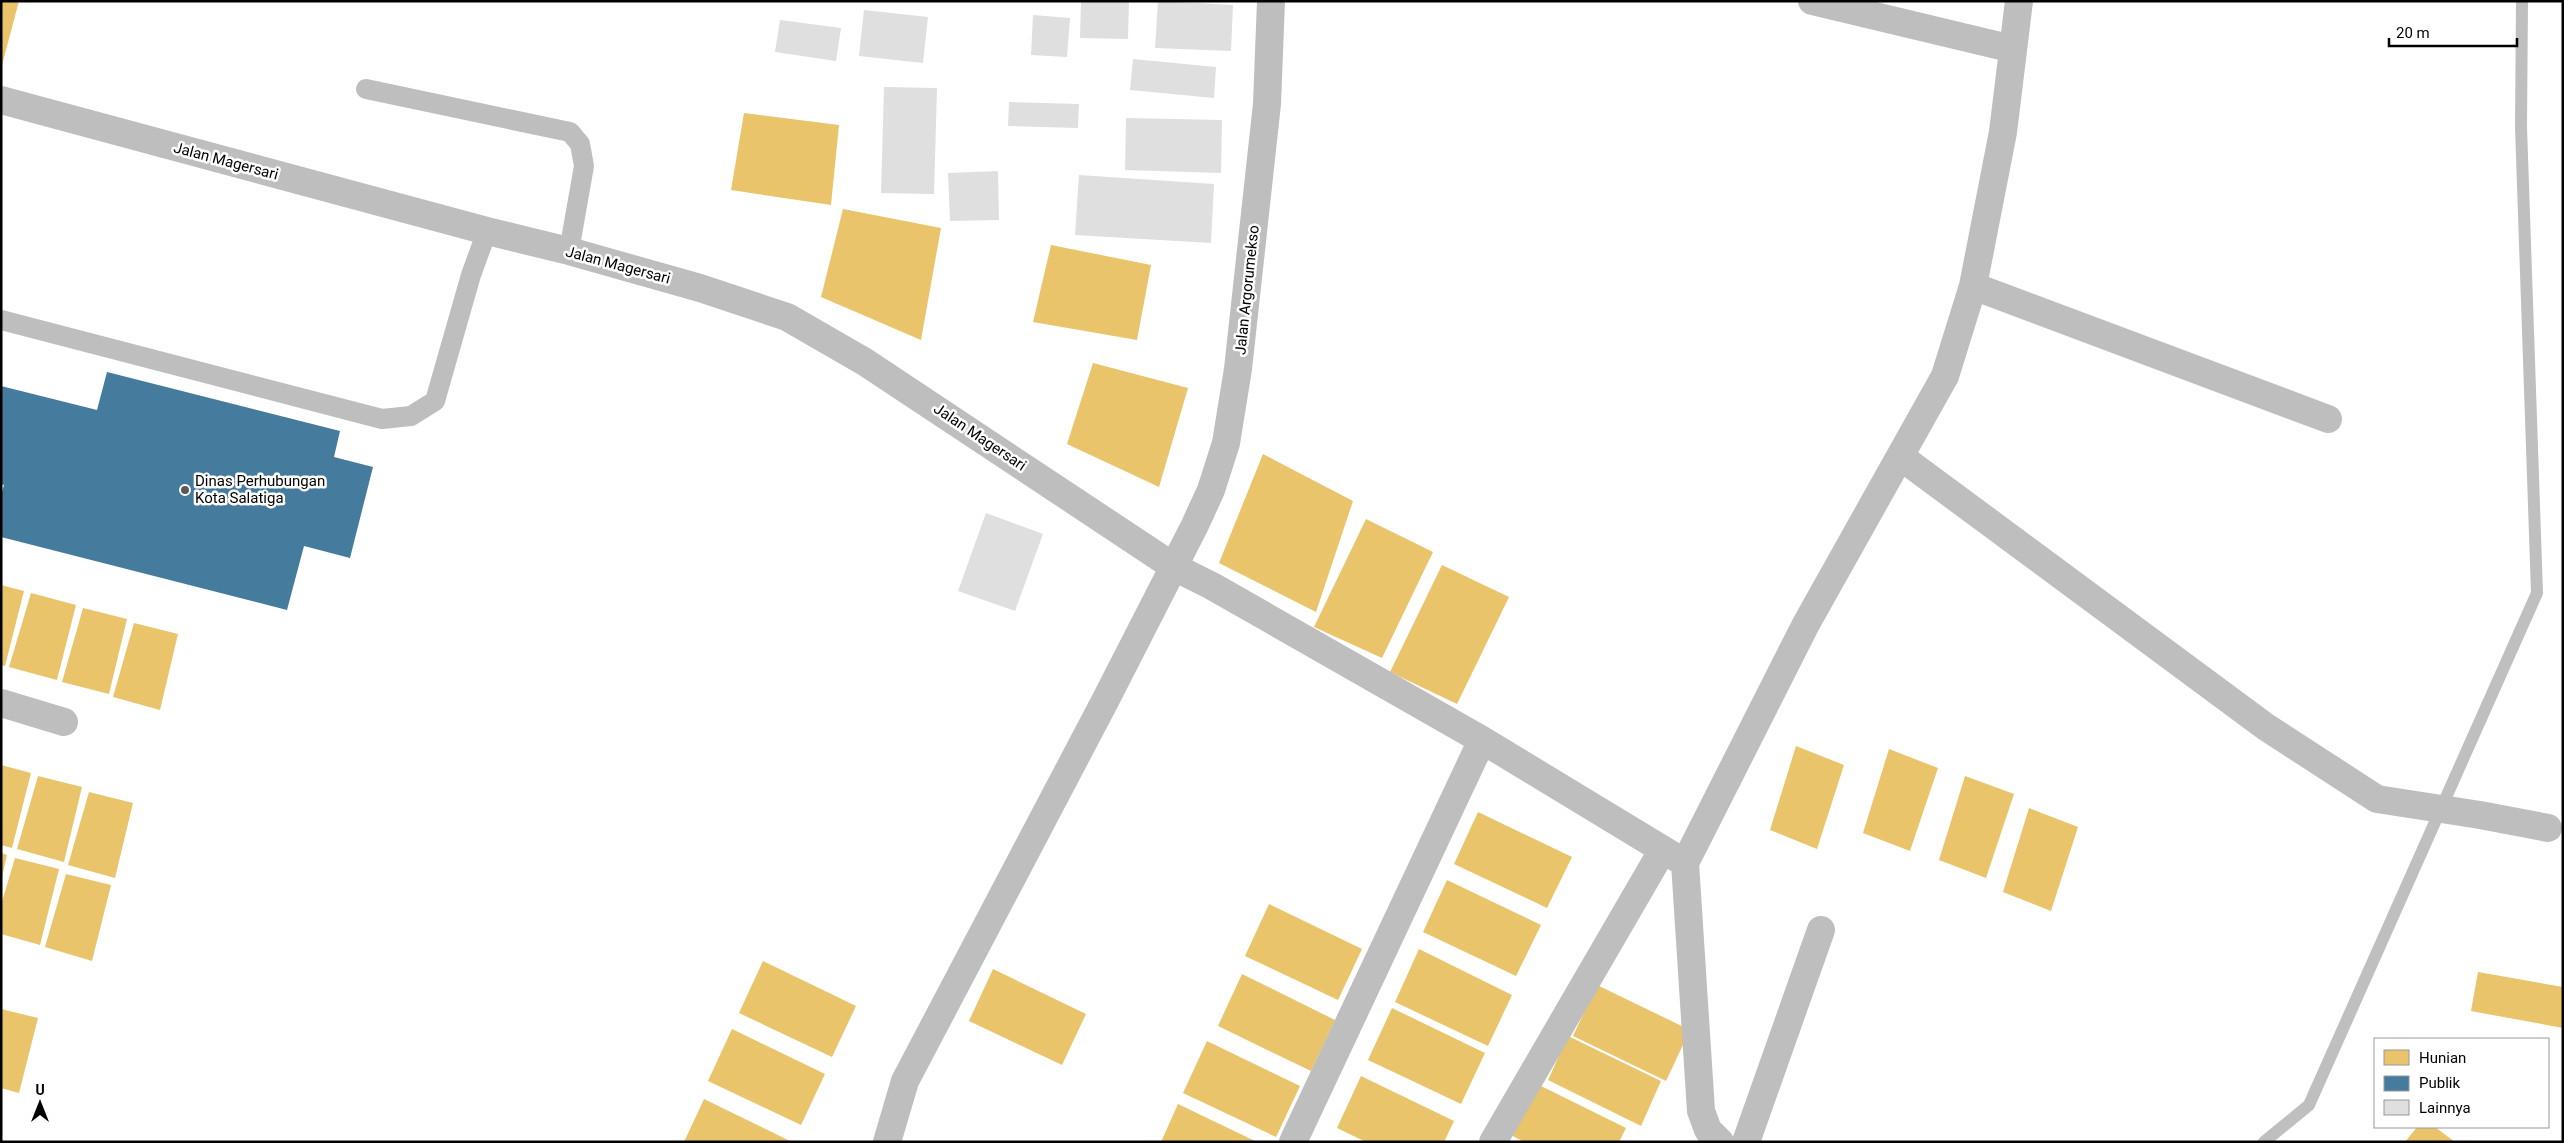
<svg xmlns="http://www.w3.org/2000/svg" width="2564" height="1143" viewBox="0 0 2564 1143" font-family="Roboto,sans-serif">
  <style>
    .homes { fill: #e9c46a }
    .public { fill: #457b9d }
    .lines { fill: none; stroke-linecap: round; stroke-linejoin: round }
    .stream { stroke: #bfbfbf; stroke-width: 12 }
    .building { fill: #dfdfdf }
    .service { stroke: #bebebe; stroke-width: 20 }
    .minor { stroke: #bebebe; stroke-width: 28 }
    .poi-dot { fill: #595959; stroke: #fff; stroke-width: 2 }
    .labels { text-anchor: middle; stroke-width: 5; stroke-linejoin: round; paint-order: stroke }
    .street-label { font-size: 15px; fill: #000; stroke: #fff }
    .poi-label { font-size: 15px; fill: #000; stroke: #fff; text-anchor: start }
  </style>
  <rect width="100%" height="100%" fill="#fff"/>
  <!-- homes -->
  <path class="homes" d="M 1,1 L 19,1 L 2,65 L 1,65 Z
    M 744,113 L 839,125 L 831,205 L 731,190 Z
    M 843,209 L 941,228 L 921,340 L 821,297 Z
    M 1051,245 L 1151,265 L 1137,340 L 1033,322 Z
    M 1093,363 L 1188,388 L 1159,487 L 1067,444 Z
    M 1263,454 L 1353,501 L 1316,612 L 1219,563 Z
    M 1366,519 L 1433,552 L 1382,658 L 1314,627 Z
    M 1442,565 L 1509,597 L 1457,704 L 1390,672 Z
    M 1,585 L 24,591 L 5,666 L 1,665 Z
    M 31,593 L 76,605 L 57,680 L 9,667 Z
    M 83,608 L 127,619 L 109,694 L 62,682 Z
    M 134,623 L 178,634 L 160,710 L 113,697 Z
    M 1796,746 L 1844,765 L 1817,849 L 1770,830 Z
    M 1889,749 L 1938,768 L 1910,851 L 1863,833 Z
    M 1,765 L 31,773 L 12,848 L 1,845 Z
    M 38,776 L 82,787 L 64,862 L 17,849 Z
    M 1965,776 L 2014,794 L 1986,878 L 1939,860 Z
    M 89,792 L 133,803 L 115,878 L 68,865 Z
    M 2029,808 L 2078,827 L 2051,911 L 2003,892 Z
    M 1478,812 L 1572,857 L 1547,908 L 1454,864 Z
    M 1,853 L 7,855 L 2,877 L 1,877 Z
    M 15,858 L 59,869 L 40,945 L 1,934 L 1,905 Z
    M 66,874 L 111,885 L 92,961 L 45,947 Z
    M 1447,880 L 1541,925 L 1516,976 L 1423,932 Z
    M 1269,904 L 1362,949 L 1338,1000 L 1245,956 Z
    M 1419,949 L 1512,995 L 1488,1046 L 1395,1002 Z
    M 763,961 L 856,1006 L 832,1057 L 739,1013 Z
    M 993,969 L 1086,1014 L 1062,1065 L 969,1021 Z
    M 2478,972 L 2563,987 L 2563,1028 L 2471,1011 Z
    M 1242,974 L 1335,1020 L 1311,1071 L 1218,1026 Z
    M 1597,985 L 1690,1030 L 1666,1081 L 1573,1036 Z
    M 1392,1008 L 1485,1053 L 1461,1104 L 1368,1060 Z
    M 1,1009 L 38,1018 L 19,1093 L 1,1088 Z
    M 732,1029 L 825,1074 L 801,1125 L 708,1081 Z
    M 1568,1036 L 1661,1081 L 1641,1126 L 1548,1080 Z
    M 1207,1041 L 1300,1086 L 1276,1137 L 1183,1093 Z
    M 1361,1076 L 1454,1121 L 1444,1142 L 1366,1142 L 1337,1128 Z
    M 1533,1082 L 1626,1128 L 1619,1142 L 1524,1142 L 1509,1134 Z
    M 704,1099 L 792,1142 L 684,1142 Z
    M 1178,1104 L 1257,1142 L 1161,1142 Z
    M 2417,1127 L 2435,1127 L 2455,1142 L 2405,1142 Z"/>
  <!-- public -->
  <path class="public" d="M 107,372 L 340,431 L 334,457 L 373,467 L 350,558 L 304,546 L 287,610 L 1,537 L 1,495 L 4,485 L 1,484 L 1,386 L 97,410 Z"/>
  <g class="lines">
    <!-- stream -->
    <path class="stream" d="M 2264,1142 L 2309,1105 L 2537,593 L 2521,127 L 2522,1"/>
  </g>
  <!-- building -->
  <path class="building" d="M 1081,1 L 1129,1 L 1128,39 L 1080,38 Z
    M 1158,1 L 1233,5 L 1231,51 L 1155,48 Z
    M 864,10 L 928,17 L 923,63 L 859,56 Z
    M 1033,15 L 1070,18 L 1067,57 L 1031,55 Z
    M 780,20 L 841,28 L 836,61 L 775,52 Z
    M 1133,59 L 1216,67 L 1214,98 L 1130,90 Z
    M 884,87 L 937,88 L 934,194 L 881,193 Z
    M 1009,102 L 1079,104 L 1078,128 L 1008,126 Z
    M 1126,118 L 1222,120 L 1221,173 L 1125,170 Z
    M 998,171 L 999,220 L 950,221 L 948,173 Z
    M 1079,175 L 1214,184 L 1211,243 L 1075,235 Z
    M 986,513 L 1043,534 L 1015,611 L 958,591 Z"/>
  <g class="lines">
    <!-- service -->
    <path class="service" d="M 366,89 L 570,132 L 580,144 L 584,166 L 569,251
      M 1,320 L 382,419 L 411,416 L 435,401 L 471,275 L 487,231"/>
    <!-- minor -->
    <path class="minor" d="M 1812,1 L 2013,49
      M 1,100 L 487,231 L 569,251 L 700,288 L 787,317 L 865,362 L 1174,567 L 1212,586 L 1482,740 L 1685,863 L 1806,624 L 1945,376 L 1973,286 L 2003,132 L 2019,1
      M 1973,286 L 2328,419
      M 1901,457 L 2266,727 L 2377,799 L 2480,815 L 2548,828
      M 1,703 L 64,722
      M 1685,863 L 1701,1111 L 1708,1130 L 1720,1142
      M 887,1142 L 905,1081 L 1105,701 L 1195,525 L 1211,490 L 1226,443 L 1238,369 L 1267,104 L 1271,1
      M 1293,1142 L 1482,740
      M 1493,1142 L 1662,851
      M 1746,1142 L 1821,930"/>
  </g>
  <!-- markers -->
  <circle class="poi-dot" cx="185" cy="490" r="5"/>
  <g class="labels">
    <!-- street labels -->
    <g class="street-label">
      <text transform="translate(226 161) rotate(15)" y="5">Jalan Magersari</text>
      <text transform="translate(618 265) rotate(15)" y="5">Jalan Magersari</text>
      <text transform="translate(1247 290) rotate(-84)" y="5">Jalan Argorumekso</text>
      <text transform="translate(980 437) rotate(34)" y="5">Jalan Magersari</text>
    </g>
    <!-- poi labels -->
    <g class="poi-label">
      <text x="195" y="486">Dinas Perhubungan<tspan x="195" dy="17">Kota Salatiga</tspan></text>
    </g>
  </g>
  <!-- border -->
  <rect width="2564" height="1143" fill="none" stroke="#000000" stroke-width="5"/>
  <!-- legend -->
  <rect x="2374" y="1038" width="175" height="90" fill="#ffffff" stroke="#999999"/>
  <rect x="2384" y="1050" width="25" height="15" fill="#e9c46a" stroke="#999999"/>
  <text x="2419" y="1063" font-size="15" fill="#000000">Hunian</text>
  <rect x="2384" y="1076" width="25" height="15" fill="#457b9d" stroke="#999999"/>
  <text x="2419" y="1088" font-size="15" fill="#000000">Publik</text>
  <rect x="2384" y="1100" width="25" height="15" fill="#dfdfdf" stroke="#999999"/>
  <text x="2419" y="1113" font-size="15" fill="#000000">Lainnya</text>
  <!-- north arrow -->
  <g transform="translate(40 1103)" stroke="#ffffff" stroke-width="4" paint-order="stroke">
  <path d="M0-4L9 19L0 12L-9 19Z" fill="#000000"/>
  <text y="-8" font-size="14" font-weight="bold" text-anchor="middle" fill="#000000">U</text>
  </g>
  <!-- scale -->
  <path d="M2389 38v8h128v-8" fill="none" stroke="#000000" stroke-width="2.5"/>
  <text x="2396" y="38" font-size="15" fill="#000000" stroke="#ffffff" stroke-width="4" paint-order="stroke">20 m</text>
</svg>
